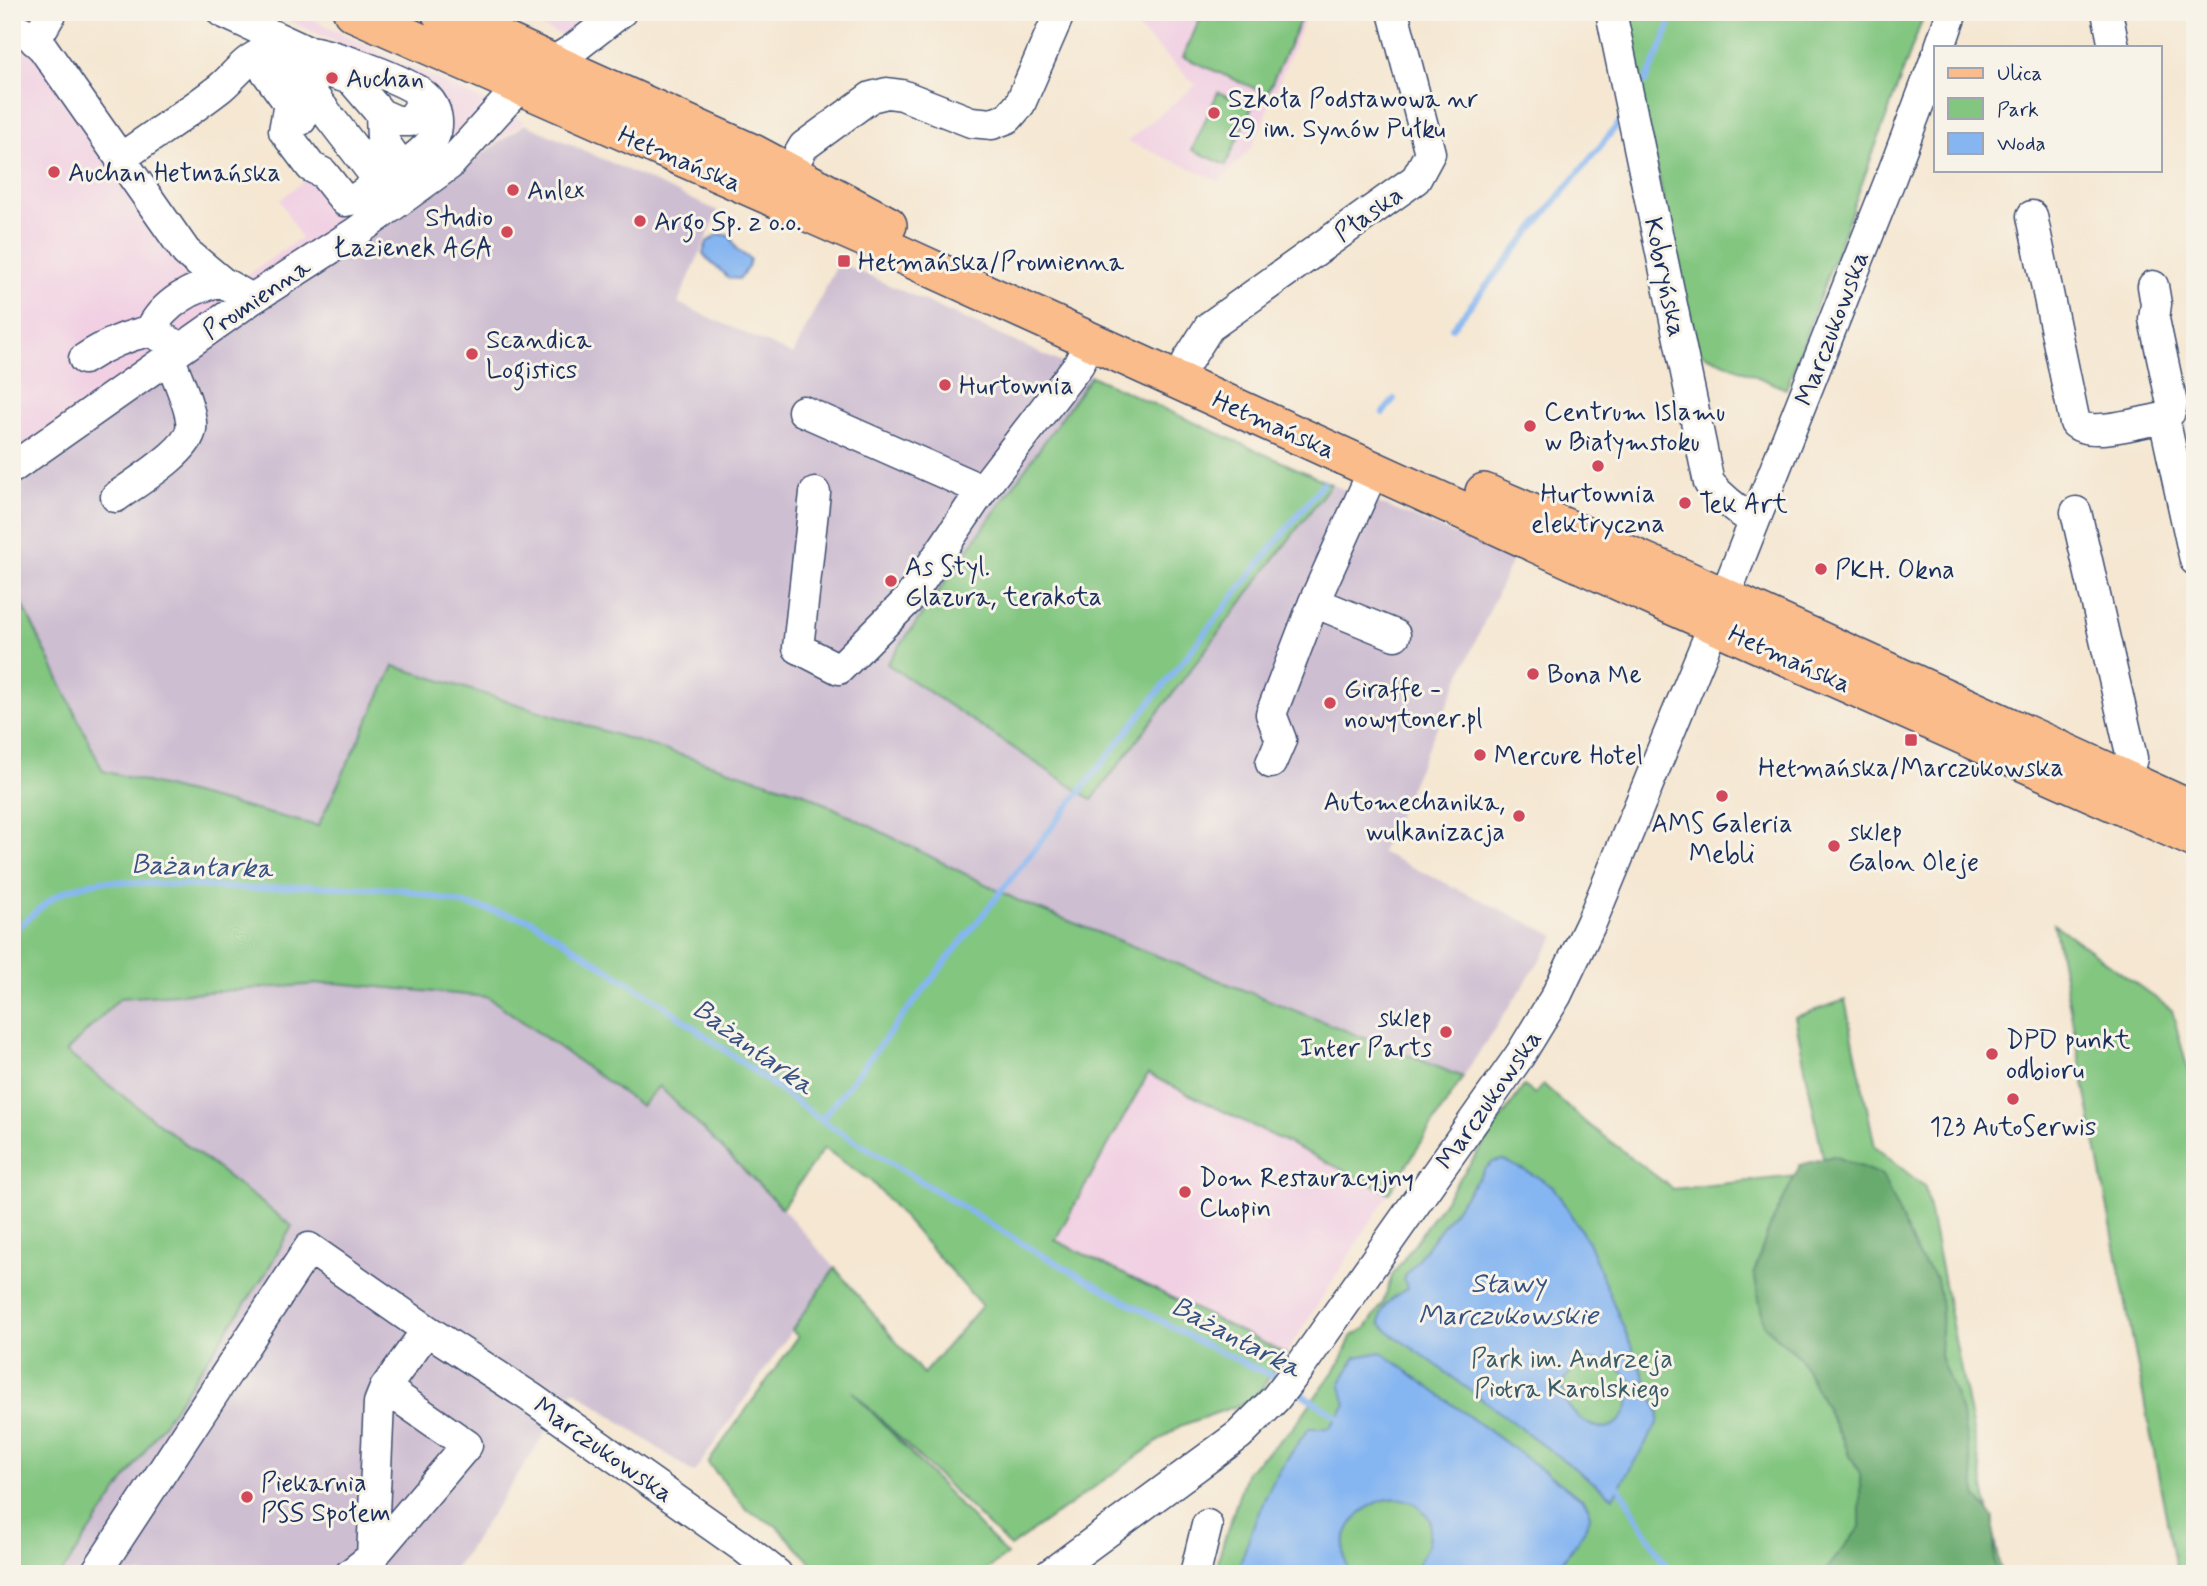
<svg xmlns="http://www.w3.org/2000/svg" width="2207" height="1586" viewBox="0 0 2207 1586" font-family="Mynerve,sans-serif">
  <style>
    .built { fill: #f1d0e3 }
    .industrial { fill: #cebed1 }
    .green { fill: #82c680; stroke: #4e7a6f; stroke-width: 2 }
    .forest { fill: #69ab6e; stroke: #426d66; stroke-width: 2 }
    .water { fill: #86b6f1; stroke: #5072a8; stroke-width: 2; fill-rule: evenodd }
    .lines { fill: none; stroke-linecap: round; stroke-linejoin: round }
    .stream { stroke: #86b6f1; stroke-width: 6 }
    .minor-casing { stroke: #3c4b6f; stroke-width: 33 }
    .major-casing { stroke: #3c4b6f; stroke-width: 40 }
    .minor { stroke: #fff; stroke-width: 30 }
    .major { stroke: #f9bc8a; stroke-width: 37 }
    .poi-dot { fill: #d1495b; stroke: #f7f3e8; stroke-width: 2.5 }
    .labels { text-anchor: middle; stroke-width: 6; stroke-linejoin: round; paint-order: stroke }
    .poi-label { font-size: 26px; fill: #1b2f5e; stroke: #f7f3e8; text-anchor: start }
    .street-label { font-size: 26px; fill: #1b2f5e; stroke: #f7f3e8 }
    .park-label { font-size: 26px; fill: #3a5c68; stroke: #f7f3e8 }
    .water-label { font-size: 28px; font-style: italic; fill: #365183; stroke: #f7f3e8 }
  </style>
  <rect width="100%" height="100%" fill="#f7f3e8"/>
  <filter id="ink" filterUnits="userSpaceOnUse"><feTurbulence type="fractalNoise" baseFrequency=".0143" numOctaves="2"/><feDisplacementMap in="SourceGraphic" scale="14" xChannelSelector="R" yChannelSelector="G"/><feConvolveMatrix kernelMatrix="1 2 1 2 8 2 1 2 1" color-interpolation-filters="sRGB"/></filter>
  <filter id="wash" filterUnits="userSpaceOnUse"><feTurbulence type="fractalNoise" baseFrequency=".00686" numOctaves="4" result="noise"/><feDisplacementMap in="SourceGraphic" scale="28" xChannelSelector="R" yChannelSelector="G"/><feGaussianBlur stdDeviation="1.57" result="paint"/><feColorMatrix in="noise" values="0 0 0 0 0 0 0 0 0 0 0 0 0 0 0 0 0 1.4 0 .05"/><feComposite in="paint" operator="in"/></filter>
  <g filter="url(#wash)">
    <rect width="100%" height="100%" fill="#f5e7d2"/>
    <!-- built -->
    <path class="built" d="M 269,12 L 297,12 L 525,121 L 12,484 L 12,16 L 66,45 L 202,256 L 238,281 L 301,238 L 280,200 L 305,180 L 320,182 L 341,214 L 437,151 L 435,87 Z
      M 526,12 L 596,12 L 563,36 L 524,19 Z
      M 1121,12 L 1308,12 L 1252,147 L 1220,181 L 1127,141 L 1196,85 Z
      M 1148,1074 L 1389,1193 L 1286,1354 L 1054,1240 Z"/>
    <!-- industrial -->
    <path class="industrial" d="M 525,124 L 718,211 L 678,303 L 793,355 L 838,262 L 1091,376 L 887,664 L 1092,800 L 1331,484 L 1513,558 L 1381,852 L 1556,936 L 1463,1077 L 1021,902 L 804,793 L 395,666 L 318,826 L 103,771 L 12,582 L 12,484 Z
      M 335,983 L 488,997 L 641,1106 L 658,1086 L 782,1208 L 835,1268 L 694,1473 L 574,1390 L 452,1574 L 61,1574 L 266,1273 L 292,1227 L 65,1052 L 120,998 Z"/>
    <!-- green -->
    <path class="green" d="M 1203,12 L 1304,12 L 1267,94 L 1183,57 Z
      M 1625,12 L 1925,12 L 1786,389 L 1694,350 Z
      M 1218,92 L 1252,107 L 1226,165 L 1192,150 Z
      M 1091,376 L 1331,484 L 1092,800 L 887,664 Z
      M 12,582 L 103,771 L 318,826 L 394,666 L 804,793 L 1021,902 L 1463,1077 L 1389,1193 L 1148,1074 L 1055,1240 L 1286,1354 L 1256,1396 L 1250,1401 L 1180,1426 L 1010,1547 L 852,1391 L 1007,1555 L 981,1574 L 821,1574 L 778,1527 L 746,1509 L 708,1463 L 798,1337 L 792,1330 L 835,1268 L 923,1374 L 982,1306 L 872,1182 L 824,1148 L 782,1208 L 659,1086 L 641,1106 L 488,997 L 335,983 L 120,998 L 66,1052 L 292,1226 L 266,1273 L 61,1574 L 12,1574 Z
      M 2054,924 L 2172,1010 L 2195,1098 L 2195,1574 L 2177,1574 Z
      M 1845,1000 L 1875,1147 L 1925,1187 L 2001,1574 L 1217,1574 L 1219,1556 L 1247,1471 L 1292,1429 L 1341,1361 L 1351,1337 L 1366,1328 L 1383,1303 L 1392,1276 L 1524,1086 L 1535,1094 L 1543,1084 L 1586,1123 L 1673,1189 L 1826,1173 L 1795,1017 Z"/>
    <!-- forest -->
    <path class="forest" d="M 1833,1156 L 1882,1175 L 1918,1256 L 1937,1279 L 1942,1308 L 1940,1356 L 1961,1410 L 1977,1497 L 1994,1518 L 1994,1561 L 1997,1574 L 1823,1574 L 1860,1527 L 1860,1474 L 1800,1358 L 1764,1325 L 1754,1273 L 1768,1231 L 1800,1165 Z"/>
    <!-- water -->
    <path class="water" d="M 719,234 L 730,236 L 737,250 L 750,259 L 748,267 L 739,279 L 728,278 C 720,268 709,264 703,253 L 707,242 Z
      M 1503,1160 L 1536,1176 L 1553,1187 L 1566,1207 L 1588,1242 L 1659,1413 L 1658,1423 L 1613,1497 L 1424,1356 L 1394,1336 L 1380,1323 C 1380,1305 1394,1296 1408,1288 L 1403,1279 L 1486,1168 L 1493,1162 ZM 1591,1360 C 1607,1360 1621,1369 1631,1381 C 1631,1471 1542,1409 1568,1375 C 1574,1367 1583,1364 1591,1360 Z
      M 1381,1352 L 1582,1499 C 1586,1503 1590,1507 1590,1514 C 1590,1529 1562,1560 1553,1574 L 1413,1574 L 1428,1545 L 1430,1520 C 1397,1465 1319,1527 1351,1574 L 1237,1574 C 1246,1546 1255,1518 1268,1492 C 1278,1469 1295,1448 1309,1428 L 1329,1428 L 1346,1405 L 1340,1383 L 1356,1357 Z"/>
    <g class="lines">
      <!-- stream -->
      <path class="stream" d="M 1645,82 L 1660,51 L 1674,12
        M 1452,328 L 1620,122
        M 1383,413 L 1394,399
        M 12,933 C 45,904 56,888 102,881 L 254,889 L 306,886 L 400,889 L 531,920 L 659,1002 L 821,1120 L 1033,1250 L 1201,1343 L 1279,1379
        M 821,1120 L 1323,483
        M 1294,1389 L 1344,1421
        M 1616,1482 L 1671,1574"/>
    </g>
  </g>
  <g filter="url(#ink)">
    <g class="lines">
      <defs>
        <path id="minor" d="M 222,12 L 300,48
          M 1611,12 L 1709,483 C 1722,499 1737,510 1754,521
          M 2107,12 L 2114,47
          M 12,27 L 28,34 L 43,48 L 186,252 L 222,282 L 252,299
          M 35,41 L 52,12
          M 1940,47 L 1952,12
          M 552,62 L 572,50 L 621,12
          M 292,68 L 379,181
          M 264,69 L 301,120
          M 324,71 L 351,79 L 381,114 L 382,139 L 401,166
          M 381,114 L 397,121 L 410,121 L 420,107 L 419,91
          M 120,159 C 153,135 188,113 220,88 C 234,77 244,60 261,54 C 274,50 289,48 303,50 C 330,53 409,80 427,98 C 437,108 440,124 434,137 C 426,155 373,186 355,199 L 345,201 L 323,173 L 311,167 L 284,131 L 289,103
          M 789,171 L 804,146 L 871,97 L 887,93 L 902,95 L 971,122 L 992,124 L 1008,118 L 1020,104 L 1060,12
          M 2032,216 L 2075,423 C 2091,438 2143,421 2164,418
          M 2153,286 L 2156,304 L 2154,319 L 2172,404 L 2170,412 L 2164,418 L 2195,560
          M 150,331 C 163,303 194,286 222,282
          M 84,359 C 105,345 125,336 150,331 L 181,348
          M 1188,360 L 1209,327 L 1416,179 L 1430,153 L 1393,12
          M 803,411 L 982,490
          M 12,468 L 252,299 L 355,233 L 449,165 L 519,87
          M 1374,469 L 1314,602 L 1395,635
          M 815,493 L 798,648 L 839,669 L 908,600 L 982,490 L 1079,364 L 1090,341
          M 116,497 C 135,483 188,452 191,429 C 194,414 175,372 169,357
          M 2076,512 L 2132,758 L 2126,780
          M 1724,598 L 1890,180 L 1936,58
          M 1271,763 L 1281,740 L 1271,714 L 1314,602
          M 372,1557 L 467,1445 L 385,1388
          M 95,1574 L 309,1248 L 427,1330 L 530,1397 L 744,1548 L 777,1574
          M 350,1574 L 372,1557 L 379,1403 L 385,1388 L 427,1330
          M 1050,1574 L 1239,1435 L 1275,1399 L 1300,1367 L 1520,1055 L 1556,996 L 1591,923 L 1714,624
          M 1195,1574 L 1207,1525"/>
        <path id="major" d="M 352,12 L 867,239 L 1670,605 L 2195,839
          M 440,12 L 753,153 L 888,225
          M 1484,492 L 1681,577 L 2195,811"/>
      </defs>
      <!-- minor casing -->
      <use href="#minor" class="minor-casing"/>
      <!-- major casing -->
      <use href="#major" class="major-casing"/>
      <!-- minor -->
      <use href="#minor" class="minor"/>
      <!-- major -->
      <use href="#major" class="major"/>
    </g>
  </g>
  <!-- markers -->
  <g class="poi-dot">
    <circle cx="332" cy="78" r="7"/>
    <circle cx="1214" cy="113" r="7"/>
    <circle cx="54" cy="172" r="7"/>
    <circle cx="513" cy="190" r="7"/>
    <circle cx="640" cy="221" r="7"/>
    <circle cx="507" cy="232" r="7"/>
    <rect x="837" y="254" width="14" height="14" rx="3.5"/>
    <circle cx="472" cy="354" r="7"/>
    <circle cx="945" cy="385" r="7"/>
    <circle cx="1530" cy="426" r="7"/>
    <circle cx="1598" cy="466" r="7"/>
    <circle cx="1685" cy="503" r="7"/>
    <circle cx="1821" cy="569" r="7"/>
    <circle cx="891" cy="581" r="7"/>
    <circle cx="1533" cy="674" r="7"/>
    <circle cx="1330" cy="703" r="7"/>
    <rect x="1904" y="733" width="14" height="14" rx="3.5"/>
    <circle cx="1480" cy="755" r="7"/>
    <circle cx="1722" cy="796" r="7"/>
    <circle cx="1519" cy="816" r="7"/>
    <circle cx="1834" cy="846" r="7"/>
    <circle cx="1446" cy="1032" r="7"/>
    <circle cx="1992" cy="1054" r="7"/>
    <circle cx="2013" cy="1099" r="7"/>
    <circle cx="1185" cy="1192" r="7"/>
    <circle cx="247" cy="1497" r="7"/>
  </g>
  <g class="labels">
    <!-- poi labels -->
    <g class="poi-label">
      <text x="346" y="87">Auchan</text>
      <text x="1228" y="107">Szkoła Podstawowa nr<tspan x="1228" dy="30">29 im. Synów Pułku</tspan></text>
      <text x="68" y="181">Auchan Hetmańska</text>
      <text x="527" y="199">Anlex</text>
      <text x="493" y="226" text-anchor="end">Studio<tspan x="493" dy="30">Łazienek AGA</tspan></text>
      <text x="654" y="230">Argo Sp. z o.o.</text>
      <text x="858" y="270">Hetmańska/Promienna</text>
      <text x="486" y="348">Scandica<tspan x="486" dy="30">Logistics</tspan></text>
      <text x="959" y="394">Hurtownia</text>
      <text x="1544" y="420">Centrum Islamu<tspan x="1544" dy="30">w Białymstoku</tspan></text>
      <text x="1598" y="502" text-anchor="middle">Hurtownia<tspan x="1598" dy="30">elektryczna</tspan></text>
      <text x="1699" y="512">Tek Art</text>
      <text x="905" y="575">As Styl.<tspan x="905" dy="30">Glazura, terakota</tspan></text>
      <text x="1835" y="578">PKH. Okna</text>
      <text x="1547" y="683">Bona Me</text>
      <text x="1344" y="697">Giraffe -<tspan x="1344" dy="30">nowytoner.pl</tspan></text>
      <text x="1494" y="764">Mercure Hotel</text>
      <text x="1911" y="776" text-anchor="middle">Hetmańska/Marczukowska</text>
      <text x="1505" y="810" text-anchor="end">Automechanika,<tspan x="1505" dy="30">wulkanizacja</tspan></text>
      <text x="1722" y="832" text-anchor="middle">AMS Galeria<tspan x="1722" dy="30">Mebli</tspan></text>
      <text x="1848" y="840">sklep<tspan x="1848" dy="30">Galon Oleje</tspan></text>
      <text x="1432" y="1026" text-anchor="end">sklep<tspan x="1432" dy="30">Inter Parts</tspan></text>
      <text x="2006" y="1048">DPD punkt<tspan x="2006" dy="30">odbioru</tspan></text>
      <text x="2013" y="1135" text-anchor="middle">123 AutoSerwis</text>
      <text x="1199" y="1186">Dom Restauracyjny<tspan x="1199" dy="30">Chopin</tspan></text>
      <text x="261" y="1491">Piekarnia<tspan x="261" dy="30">PSS Społem</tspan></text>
    </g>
    <!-- street labels -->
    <g class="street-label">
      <text transform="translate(680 158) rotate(23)" y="9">Hetmańska</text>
      <text transform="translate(1368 213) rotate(-35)" y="9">Płaska</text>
      <text transform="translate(1666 277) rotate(78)" y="9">Kobryńska</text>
      <text transform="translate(256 298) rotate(-34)" y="9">Promienna</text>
      <text transform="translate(1831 328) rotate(-69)" y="9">Marczukowska</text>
      <text transform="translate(1274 424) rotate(24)" y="9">Hetmańska</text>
      <text transform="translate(1790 658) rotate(24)" y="9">Hetmańska</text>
      <text transform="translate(1488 1099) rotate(-55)" y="9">Marczukowska</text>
      <text transform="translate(604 1449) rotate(35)" y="9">Marczukowska</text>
    </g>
    <!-- park labels -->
    <g class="park-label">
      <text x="1572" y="1367">Park im. Andrzeja<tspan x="1572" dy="30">Piotra Karolskiego</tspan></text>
    </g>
    <!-- water labels -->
    <g class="water-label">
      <text transform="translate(202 865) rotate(2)" y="10">Bażantarka</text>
      <text transform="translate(754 1046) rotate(36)" y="10">Bażantarka</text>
      <text x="1508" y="1292">Stawy<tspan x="1508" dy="32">Marczukowskie</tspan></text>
      <text transform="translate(1237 1336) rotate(28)" y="10">Bażantarka</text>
    </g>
  </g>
  <!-- margin -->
  <rect width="2207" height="1586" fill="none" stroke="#f7f3e8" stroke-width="42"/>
  <!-- legend -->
  <rect x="1934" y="46" width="228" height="126" fill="#f7f3e8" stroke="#9fa5b1" stroke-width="2"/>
  <rect x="1948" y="68" width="35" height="10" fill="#f9bc8a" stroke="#9fa5b1" stroke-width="2"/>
  <text x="1997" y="80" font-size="21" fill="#1b2f5e">Ulica</text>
  <rect x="1948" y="98" width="35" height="21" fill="#82c680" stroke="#9fa5b1" stroke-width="2"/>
  <text x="1997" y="116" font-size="21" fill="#1b2f5e">Park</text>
  <rect x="1948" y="133" width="35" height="21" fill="#86b6f1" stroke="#9fa5b1" stroke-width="2"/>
  <text x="1997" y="150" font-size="21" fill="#1b2f5e">Woda</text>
</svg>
